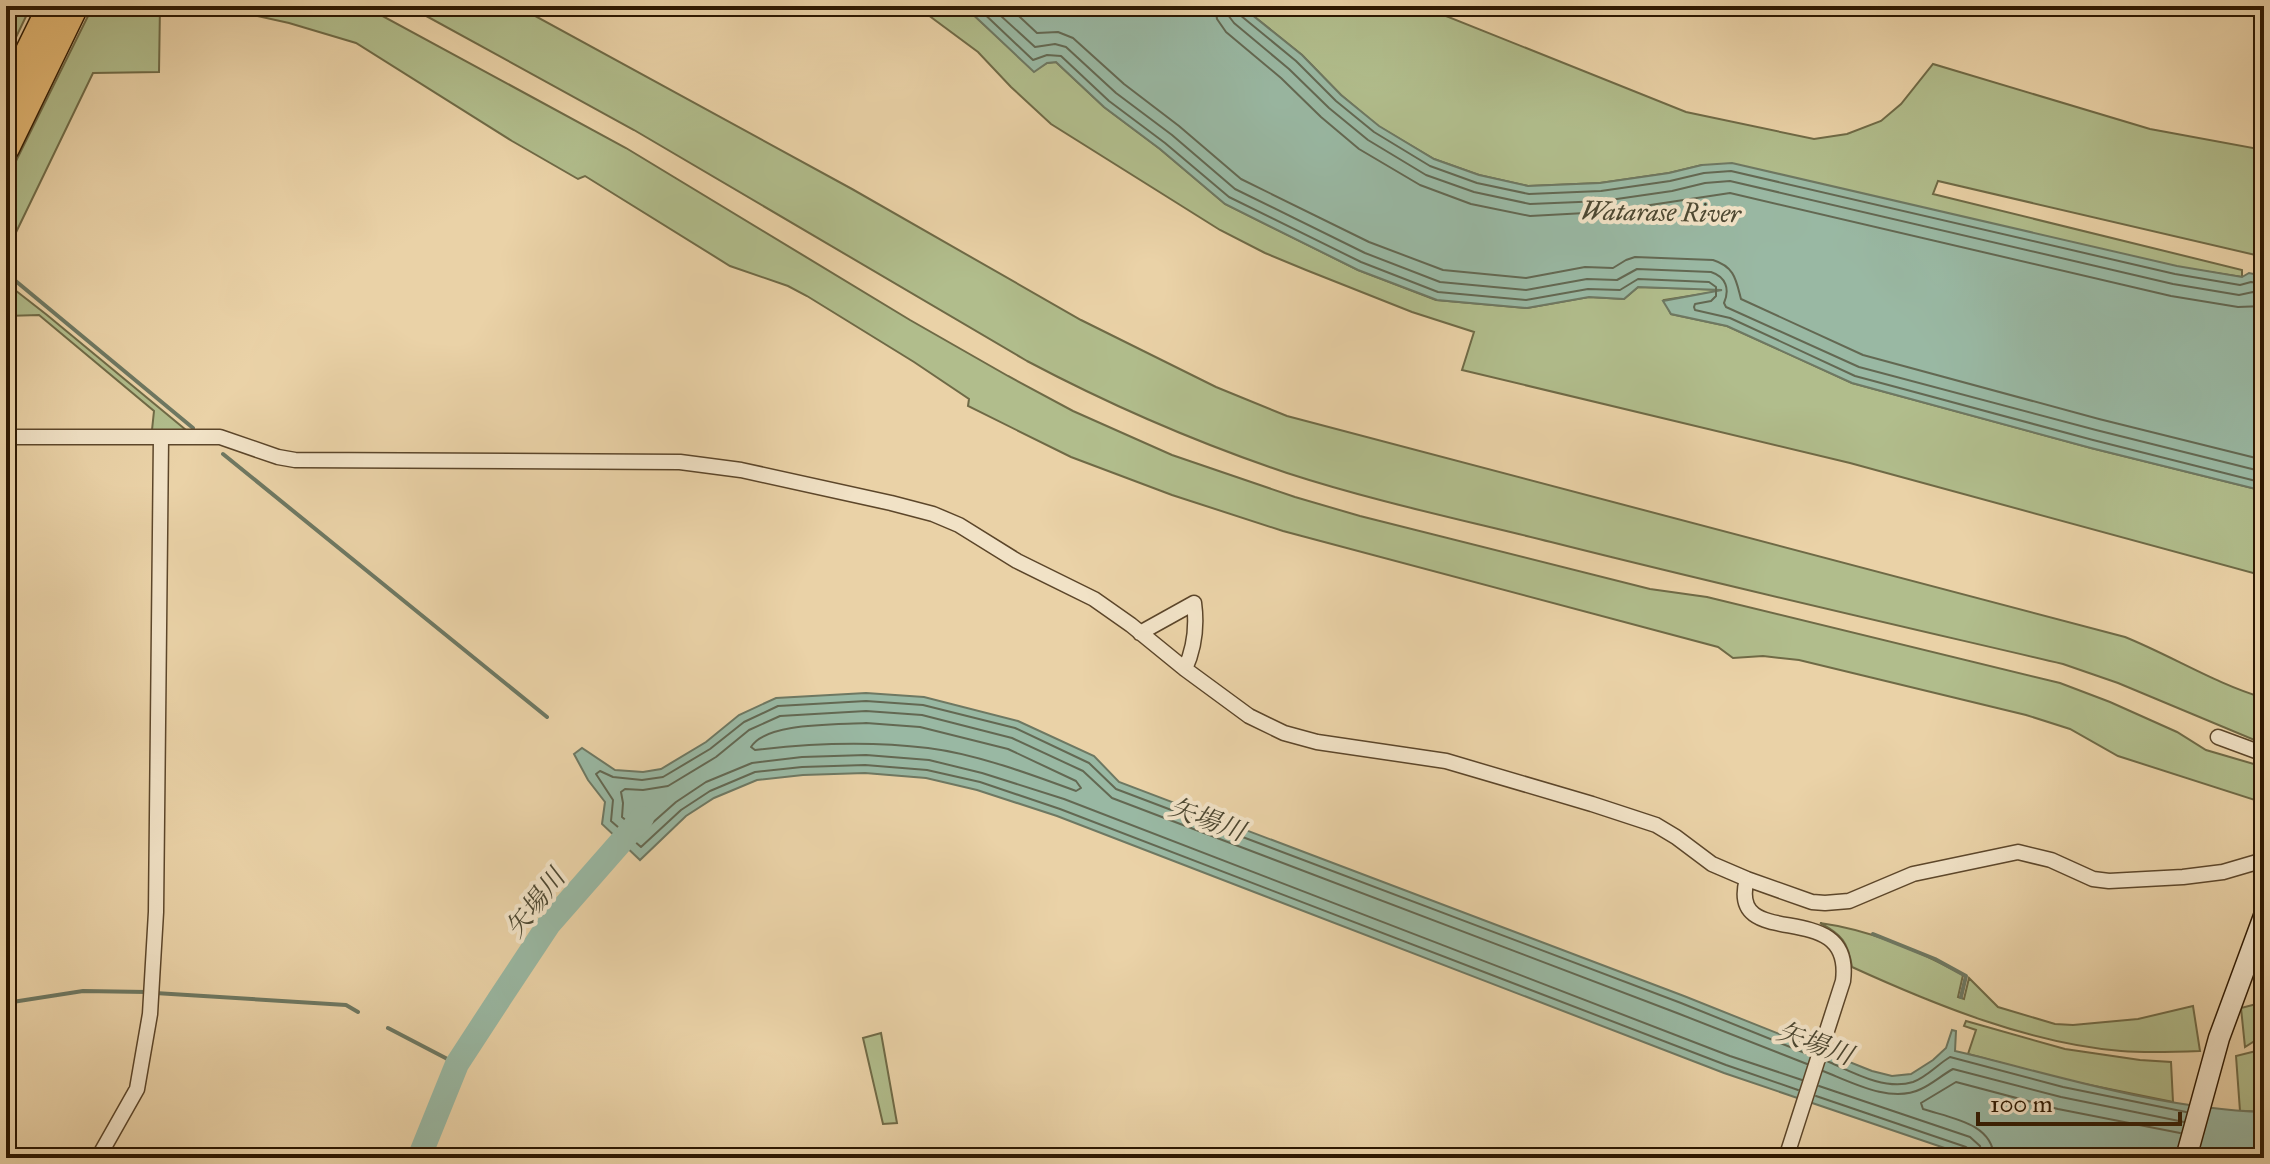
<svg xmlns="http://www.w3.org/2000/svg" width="2270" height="1164" viewBox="0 0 2270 1164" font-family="'IM FELL Great Primer','Noto Serif JP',serif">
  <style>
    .green { fill: #b1bd8c; stroke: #6f6a46; stroke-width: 2 }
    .water { fill: #99b8a3; stroke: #6e7862; stroke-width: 2 }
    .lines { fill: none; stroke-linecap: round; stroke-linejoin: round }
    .shore { stroke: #636852; stroke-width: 2 }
    .stream { stroke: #6e7862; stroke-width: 4 }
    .river { stroke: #99b8a3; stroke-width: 24 }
    .street-casing { stroke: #5c462a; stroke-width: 17 }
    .secondary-casing { stroke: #2d1801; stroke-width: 23 }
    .highway-casing { stroke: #2d1801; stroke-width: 29 }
    .street { stroke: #f1e2c6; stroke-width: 14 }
    .secondary { stroke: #f1e2c6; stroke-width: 20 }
    .highway { stroke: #e5b974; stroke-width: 26 }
    .labels { text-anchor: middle; stroke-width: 8; stroke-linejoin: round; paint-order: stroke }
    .water-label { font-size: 26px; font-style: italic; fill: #4d4832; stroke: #f1e2c6 }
  </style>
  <rect width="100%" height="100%" fill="#ead2a7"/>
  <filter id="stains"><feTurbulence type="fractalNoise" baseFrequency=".0025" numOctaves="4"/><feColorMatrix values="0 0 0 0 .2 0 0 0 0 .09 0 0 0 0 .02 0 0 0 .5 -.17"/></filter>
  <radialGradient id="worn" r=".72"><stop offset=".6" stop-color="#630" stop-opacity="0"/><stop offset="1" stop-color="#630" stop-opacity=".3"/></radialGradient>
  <!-- green -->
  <path class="green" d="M 6,6 L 31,6 L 6,58 Z
    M 93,6 L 160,6 L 159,72 L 93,73 L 7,251 L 6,181 Z
    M 212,6 L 366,7 L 626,148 L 910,320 L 1008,376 L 1073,411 L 1172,455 L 1295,497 L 1360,516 L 1650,589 L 1707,597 L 2060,683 L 2110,702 L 2177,732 L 2206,750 L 2264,767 L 2264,803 L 2118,756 L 2070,729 L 2026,715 L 1799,660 L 1763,656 L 1733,658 L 1718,647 L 1283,531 L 1172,495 L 1071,457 L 968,406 L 969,399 L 914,362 L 807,296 L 788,286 L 730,266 L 585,176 L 578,179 L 512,141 L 356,43 L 289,23 Z
    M 408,6 L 517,6 L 852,189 L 1081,320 L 1216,387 L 1287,416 L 2125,637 C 2172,656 2216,684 2264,698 L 2264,744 L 2118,683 L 2063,664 C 1892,624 1721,585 1551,542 C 1463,520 1373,501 1287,473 C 1195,442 1112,406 1027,361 L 634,130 Z
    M 916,6 L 964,6 L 1034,71 L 1047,63 L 1056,62 L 1104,107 L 1160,149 L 1225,204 L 1358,270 L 1436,300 L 1527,308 L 1589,297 L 1624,299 L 1638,287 L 1728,290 L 1664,300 L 1671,314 L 1727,326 L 1852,383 L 2091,448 L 2264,491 L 2264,576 L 1850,463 L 1462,370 L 1474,332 L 1412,312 L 1306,270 L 1265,253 L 1220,230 L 1051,124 L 1011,87 L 978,52 Z
    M 1241,6 L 1421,6 L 1686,112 L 1814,139 L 1847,134 L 1881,121 L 1901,104 L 1933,64 L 2150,129 L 2264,150 L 2264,257 L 1938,181 L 1933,194 L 2242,270 L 2242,277 L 2177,267 L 1702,165 L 1669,173 L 1600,183 L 1528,186 L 1479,175 L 1434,159 L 1378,126 L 1341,95 L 1302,55 Z
    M 6,283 L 47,315 L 186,430 L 152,430 L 154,411 L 39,315 L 6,316 Z
    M 1820,923 C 1871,930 1918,950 1963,975 L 1958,997 L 1964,999 L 1969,978 L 1998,1007 L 2055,1024 L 2073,1025 L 2138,1019 L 2193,1006 L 2200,1051 C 2174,1052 2147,1053 2121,1051 C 2031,1044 1933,1004 1852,967 C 1848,942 1842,935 1820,923 Z
    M 2264,1002 L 2264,1035 L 2245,1047 L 2241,1008 Z
    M 1966,1021 L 2065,1049 L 2140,1060 L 2171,1062 L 2173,1102 L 2065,1080 L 1968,1054 L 1976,1030 L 1964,1026 Z
    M 881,1033 L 897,1123 L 883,1124 L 863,1038 Z
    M 2264,1049 L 2264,1112 L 2240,1111 L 2236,1056 Z"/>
  <!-- water -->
  <path class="water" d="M 964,6 L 1241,6 L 1302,55 L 1341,95 L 1379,126 L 1434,159 L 1479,175 L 1528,186 L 1600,183 L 1669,173 L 1702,165 L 1732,163 L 2177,266 L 2242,277 L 2249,273 L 2264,276 L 2264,491 L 2091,448 L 1852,383 L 1727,326 L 1671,314 L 1663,301 L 1722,290 L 1638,287 L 1624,299 L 1589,297 L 1527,308 L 1437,300 L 1358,270 L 1225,204 L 1160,149 L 1104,107 L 1056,62 L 1047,63 L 1034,72 Z
    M 866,693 L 924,697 L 1018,721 L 1094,756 L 1119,782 L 1684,996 L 1872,1071 L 1892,1076 L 1911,1074 L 1933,1060 L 1946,1048 L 1952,1030 L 1956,1031 L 1955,1051 L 1968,1054 C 2065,1078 2164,1109 2264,1112 L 2264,1158 L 1974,1158 L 1724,1073 L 1057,816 L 977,790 L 926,778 L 865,773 L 803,775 L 757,780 L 714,798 L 686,816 L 640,860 L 602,824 L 605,802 L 588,780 L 574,754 L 582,748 L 615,770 L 643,772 L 661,769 L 706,742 L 739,715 L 776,698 Z"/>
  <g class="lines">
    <!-- shore -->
    <path class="shore" d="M 976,6 L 1033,60 L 1047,55 L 1061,56 L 1109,101 L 1165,143 L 1229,197 L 1361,262 L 1438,292 L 1526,300 L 1588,289 L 1620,290 L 1638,279 L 1709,282 L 1716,287 L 1716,296 L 1711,301 L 1695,304 L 1694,307 L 1695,310 L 1730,318 L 1855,376 L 2093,440 L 2264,483
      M 990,6 L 1035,47 L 1055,44 L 1066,47 L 1116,93 L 1172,135 L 1235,189 L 1365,253 L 1440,282 L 1526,290 L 1587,279 L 1617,280 L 1637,269 L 1711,272 C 1726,277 1730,289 1724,303 L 1726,307 L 1859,367 L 2096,430 L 2264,472
      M 1008,6 L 1037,33 L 1058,32 L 1073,38 L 1124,84 L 1179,126 L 1241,179 L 1369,242 L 1443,270 L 1526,278 L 1585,267 L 1613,268 L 1626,260 L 1635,257 L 1713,260 C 1735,267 1736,280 1741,299 L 1863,355 L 2099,419 L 2264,460
      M 1215,6 L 1217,19 L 1226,32 L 1281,78 L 1321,117 L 1359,149 L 1420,185 L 1471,204 L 1530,216 L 1604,212 L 1730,193 L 2171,296 L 2238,307 L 2264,306
      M 1227,6 L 1228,15 L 1234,23 L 1289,69 L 1329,108 L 1368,140 L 1426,175 L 1474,192 L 1530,204 L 1603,201 L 1672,191 L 1705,183 L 1730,181 L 2173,284 L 2239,295 L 2253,292 L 2264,294
      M 1237,6 L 1240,15 L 1296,61 L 1336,101 L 1374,132 L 1430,166 L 1477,183 L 1529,194 L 1601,191 L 1670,181 L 1704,173 L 1731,171 L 2175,274 L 2240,285 L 2251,282 L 2264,284
      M 866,723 L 920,727 L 1008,749 L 1076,781 L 1081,788 L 1076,791 C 1030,774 976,754 928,748 C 870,741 813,743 755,750 L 751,747 C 766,722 838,725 866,723 Z
      M 1827,1061 C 1852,1072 1885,1091 1913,1082 C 1927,1077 1938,1064 1950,1057 L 2063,1087 L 2186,1112
      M 1823,1071 C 1851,1082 1891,1104 1921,1089 C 1932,1084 1942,1075 1953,1069 L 2061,1097 L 2184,1122
      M 1802,1080 L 1730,1056 L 1064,799 L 982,773 L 929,760 L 866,755 L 802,757 L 752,763 L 706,782 L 676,802 L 641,833 L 622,817 L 623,803 L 621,792 L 625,789 L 643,790 L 668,786 L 716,757 L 749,730 L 780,716 L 866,711 L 922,715 L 1012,738 L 1083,771 L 1112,798 L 1677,1013 L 1807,1064
      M 1819,1086 L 1970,1137 L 1980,1146 L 1982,1158
      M 1798,1090 L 1726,1065 L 1060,809 L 980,782 L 927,770 L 865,765 L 802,767 L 755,772 L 710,791 L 681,810 L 641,847 L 611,821 L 613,800 L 596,774 L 600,771 L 613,777 L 642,780 L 663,777 L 710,749 L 744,722 L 778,706 L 866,701 L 923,705 L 1015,728 L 1089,763 L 1116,789 L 1681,1003 L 1810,1055
      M 1816,1096 L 1966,1147 L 1971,1151 L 1972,1158
      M 1994,1158 C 1993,1123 1950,1118 1923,1109 L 1921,1103 L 1956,1082 L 2058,1109 L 2180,1133"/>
    <!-- stream -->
    <path class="stream" d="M 6,273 L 193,428
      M 223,454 L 547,717
      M 1873,934 L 1935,959 L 1966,976 L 1961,997
      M 155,993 L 346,1005 L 358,1012
      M 6,1003 L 83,991 L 147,992
      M 388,1028 L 457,1064"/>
    <!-- river -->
    <path class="river" d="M 419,1158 L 457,1064 L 500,998 L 549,924 L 642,818"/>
    <defs>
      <path id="street" d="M 6,437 L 220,437 L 278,457 L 295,460 L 680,462 L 741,470 L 891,503 L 933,514 L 959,525 L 1017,561 L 1094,599 L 1131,625 L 1185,669 L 1249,716 L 1284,733 L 1317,742 L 1446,761 L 1592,804 L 1656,825 L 1676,837 L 1712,864 L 1747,879 L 1812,902 L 1825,903 L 1849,901 L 1913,874 L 2018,852 L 2051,860 L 2093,879 L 2109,881 L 2183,877 L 2223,872 L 2264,860
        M 1140,633 L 1194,603 C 1197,625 1194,649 1185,669
        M 2218,737 L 2264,754
        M 1747,879 C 1726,955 1854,894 1843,981 L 1786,1158
        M 98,1158 L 137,1089 L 150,1014 L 156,912 L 161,438"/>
      <path id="secondary" d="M 2186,1158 L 2219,1038 L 2264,916"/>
      <path id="highway" d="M 6,98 L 51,6
        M 6,148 L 75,6"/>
    </defs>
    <!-- street casing -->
    <use href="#street" class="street-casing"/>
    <!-- secondary casing -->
    <use href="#secondary" class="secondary-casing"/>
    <!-- highway casing -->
    <use href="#highway" class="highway-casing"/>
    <!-- street -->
    <use href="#street" class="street"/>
    <!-- secondary -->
    <use href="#secondary" class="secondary"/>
    <!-- highway -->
    <use href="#highway" class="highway"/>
  </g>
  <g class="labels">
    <!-- water labels -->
    <g class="water-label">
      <text transform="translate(1661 212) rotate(1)" y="9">Watarase River</text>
      <text transform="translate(1207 819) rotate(20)" y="9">矢場川</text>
      <text transform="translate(535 903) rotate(-52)" y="9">矢場川</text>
      <text transform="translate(1815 1043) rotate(20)" y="9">矢場川</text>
    </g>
  </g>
  <!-- margin -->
  <rect width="2270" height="1164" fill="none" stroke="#ead2a7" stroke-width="32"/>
  <rect x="8" y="8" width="2254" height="1148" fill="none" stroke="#2d1801" stroke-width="4"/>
  <rect x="16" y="16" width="2238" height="1132" fill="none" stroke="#2d1801" stroke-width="2"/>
  <!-- scale -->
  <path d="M1978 1112v12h202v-12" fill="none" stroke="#2d1801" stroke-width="4"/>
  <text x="1990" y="1112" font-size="24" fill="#2d1801" stroke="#f1e2c6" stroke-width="6" paint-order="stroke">100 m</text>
  <rect width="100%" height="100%" filter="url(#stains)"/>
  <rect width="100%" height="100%" fill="url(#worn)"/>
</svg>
